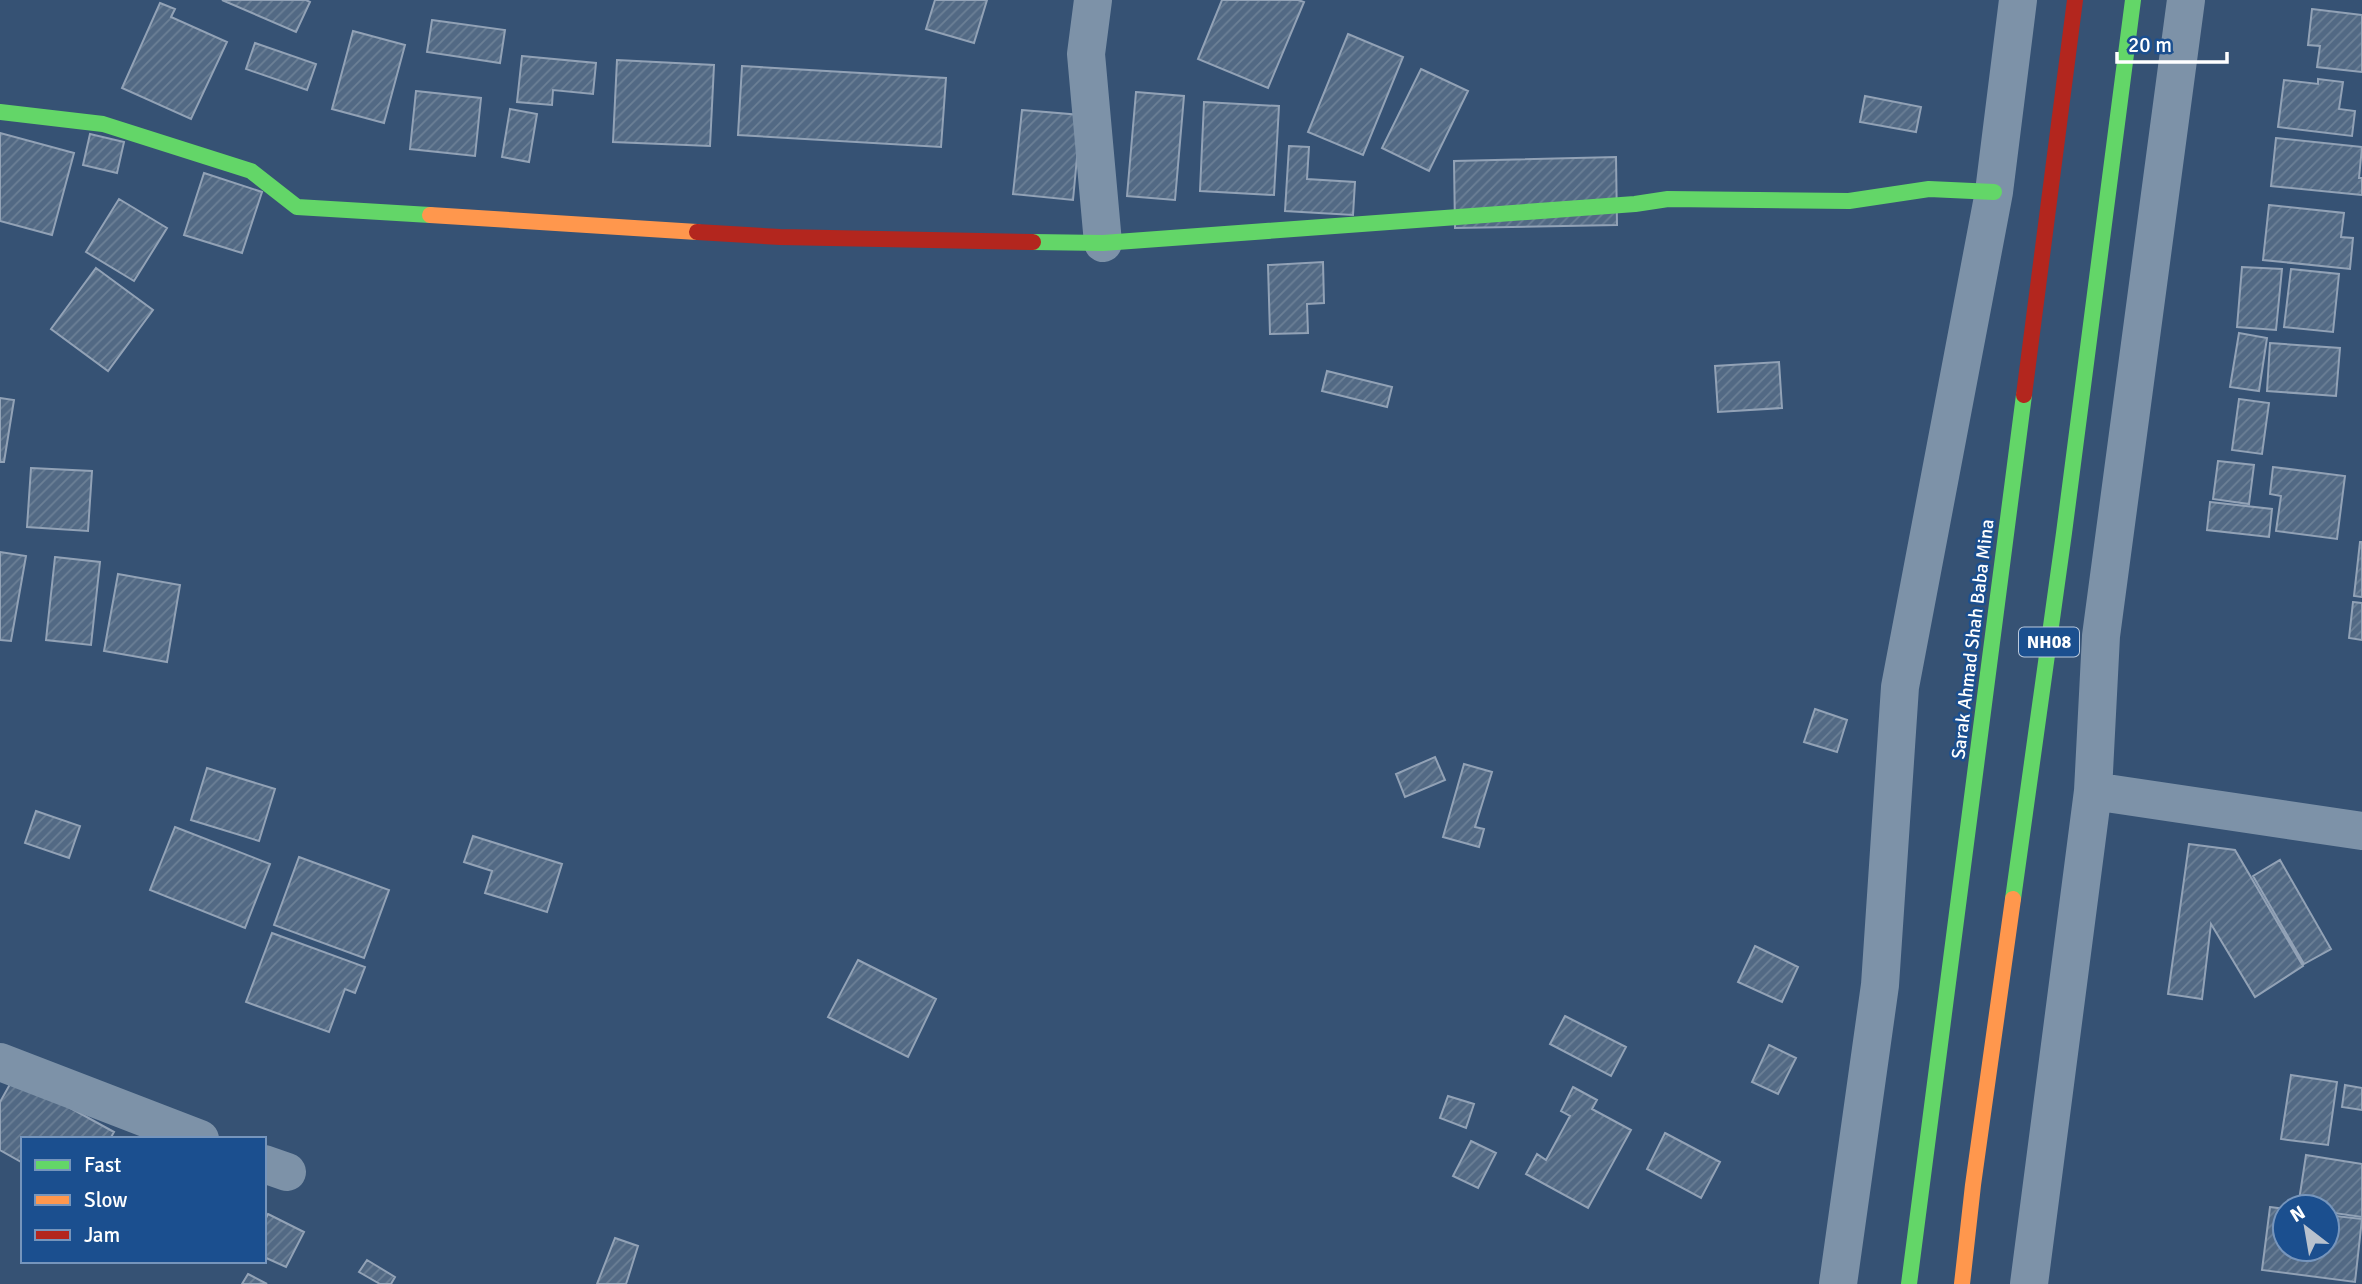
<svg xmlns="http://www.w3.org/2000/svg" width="2362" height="1284" viewBox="0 0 2362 1284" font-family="Signika,sans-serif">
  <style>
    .building { fill: url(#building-hatch); stroke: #92a2b6; stroke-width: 2 }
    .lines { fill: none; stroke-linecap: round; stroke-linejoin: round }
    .street { stroke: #7d92a8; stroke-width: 38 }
    .fast { stroke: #63d668; stroke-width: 16 }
    .slow { stroke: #ff974d; stroke-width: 16 }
    .jam { stroke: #b3261e; stroke-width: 16 }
    .labels { text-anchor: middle; stroke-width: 5; stroke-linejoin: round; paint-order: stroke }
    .shield { fill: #1b4f8f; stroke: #bbcadd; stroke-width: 2 }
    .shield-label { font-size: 18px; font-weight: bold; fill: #fff }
    .street-label { font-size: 19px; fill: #fff; stroke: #1b4f8f }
  </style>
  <defs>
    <pattern id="building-hatch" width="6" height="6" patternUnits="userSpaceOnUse" patternTransform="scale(1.75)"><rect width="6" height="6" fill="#526984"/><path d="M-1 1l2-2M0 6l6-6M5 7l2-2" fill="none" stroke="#6c8096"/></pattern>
  </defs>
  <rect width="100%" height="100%" fill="#365274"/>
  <!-- building -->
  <path class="building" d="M 222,0 L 306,0 L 310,2 L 296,32 Z
    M 935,0 L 987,0 L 974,43 L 926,29 Z
    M 1222,0 L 1298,0 L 1304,2 L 1268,88 L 1198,59 Z
    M 160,3 L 175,9 L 171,17 L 227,42 L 191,119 L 122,88 Z
    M 2312,9 L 2362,15 L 2362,72 L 2317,67 L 2320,46 L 2308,45 Z
    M 432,20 L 505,30 L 500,63 L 427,52 Z
    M 353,31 L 405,45 L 384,123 L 332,109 Z
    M 1348,34 L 1403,57 L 1363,155 L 1308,132 Z
    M 255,43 L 316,64 L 307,90 L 246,69 Z
    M 522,56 L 596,63 L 593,94 L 553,90 L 552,105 L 517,102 Z
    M 617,60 L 714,65 L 710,146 L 613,142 Z
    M 742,66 L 946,78 L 941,147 L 738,135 Z
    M 1421,69 L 1468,91 L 1429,171 L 1382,148 Z
    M 2318,79 L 2343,82 L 2339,109 L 2355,111 L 2352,136 L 2278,127 L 2284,80 L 2318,84 Z
    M 416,91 L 481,98 L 475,156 L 410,149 Z
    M 1136,92 L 1184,96 L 1175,200 L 1127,196 Z
    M 1865,96 L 1921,107 L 1916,132 L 1860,122 Z
    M 1204,102 L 1279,106 L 1274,195 L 1200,191 Z
    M 510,109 L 537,114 L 529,162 L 502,157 Z
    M 1022,110 L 1081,115 L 1073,200 L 1013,194 Z
    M 0,133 L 74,153 L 52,235 L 0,221 Z
    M 90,134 L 124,142 L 117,173 L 83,165 Z
    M 2276,138 L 2362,147 L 2359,178 L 2362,178 L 2362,195 L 2271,186 Z
    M 1289,146 L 1309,147 L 1307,179 L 1355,182 L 1353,215 L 1285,211 Z
    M 1616,157 L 1617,225 L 1455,228 L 1454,161 Z
    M 204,173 L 262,192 L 242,253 L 184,235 Z
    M 119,199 L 167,228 L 134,281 L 86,252 Z
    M 2269,205 L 2344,213 L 2341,237 L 2353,238 L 2350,269 L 2263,260 Z
    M 1323,262 L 1324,303 L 1307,304 L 1308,333 L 1270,334 L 1268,265 Z
    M 2242,267 L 2282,269 L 2276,330 L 2237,327 Z
    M 96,268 L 153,310 L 108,371 L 51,329 Z
    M 2291,269 L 2339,274 L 2333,332 L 2284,327 Z
    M 2239,333 L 2267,338 L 2259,391 L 2230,387 Z
    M 2270,343 L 2340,348 L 2336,396 L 2267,391 Z
    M 1779,362 L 1782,408 L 1718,412 L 1715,366 Z
    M 1327,371 L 1392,387 L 1387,407 L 1322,391 Z
    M 0,398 L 14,400 L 4,462 L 0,462 Z
    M 2239,399 L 2269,403 L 2262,454 L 2232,450 Z
    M 2218,461 L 2254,465 L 2249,504 L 2213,499 Z
    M 2273,467 L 2345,476 L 2337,539 L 2276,531 L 2281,496 L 2270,494 Z
    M 31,468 L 92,471 L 88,531 L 27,527 Z
    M 2210,502 L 2272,509 L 2269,537 L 2207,530 Z
    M 2360,542 L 2362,542 L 2362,597 L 2354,596 Z
    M 0,552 L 26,556 L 11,641 L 0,640 Z
    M 55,557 L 100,562 L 91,645 L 46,640 Z
    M 118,574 L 180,585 L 167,662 L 104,651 Z
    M 2353,602 L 2362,603 L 2362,640 L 2349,638 Z
    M 1815,709 L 1847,720 L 1837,752 L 1804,742 Z
    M 1435,757 L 1445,780 L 1405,797 L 1396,774 Z
    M 1464,764 L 1492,772 L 1475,827 L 1484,829 L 1479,847 L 1443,837 Z
    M 207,768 L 275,789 L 259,841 L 191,820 Z
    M 36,811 L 80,826 L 69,858 L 25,843 Z
    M 175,827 L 270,864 L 245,928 L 150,890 Z
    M 473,836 L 562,864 L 547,912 L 485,893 L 492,871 L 464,862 Z
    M 2189,844 L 2235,850 L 2303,966 L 2255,997 L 2211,924 L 2202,999 L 2168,994 Z
    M 299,857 L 389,890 L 364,958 L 274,925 Z
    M 2280,860 L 2331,949 L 2304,964 L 2253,876 Z
    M 272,933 L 365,967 L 355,993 L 345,989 L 329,1032 L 246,1002 Z
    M 1755,946 L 1798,967 L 1782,1002 L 1738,982 Z
    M 858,960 L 936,999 L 908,1057 L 828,1017 Z
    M 1565,1016 L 1626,1047 L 1611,1076 L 1550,1044 Z
    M 1769,1045 L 1796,1058 L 1778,1094 L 1752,1082 Z
    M 2291,1075 L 2337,1082 L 2328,1145 L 2281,1139 Z
    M 14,1077 L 114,1132 L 110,1139 L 23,1139 L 23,1163 L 0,1150 L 0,1102 Z
    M 2345,1085 L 2362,1088 L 2362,1110 L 2342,1107 Z
    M 1573,1087 L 1597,1100 L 1592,1109 L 1631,1130 L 1588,1208 L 1526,1174 L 1537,1154 L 1546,1160 L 1570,1116 L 1561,1111 Z
    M 1448,1096 L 1474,1104 L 1466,1128 L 1440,1118 Z
    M 1665,1133 L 1720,1162 L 1701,1198 L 1647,1169 Z
    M 1471,1141 L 1496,1153 L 1478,1188 L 1453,1176 Z
    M 2306,1155 L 2362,1164 L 2362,1217 L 2327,1212 L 2327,1207 L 2298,1207 Z
    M 2270,1207 L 2285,1209 L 2285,1249 L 2327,1249 L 2327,1215 L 2362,1219 L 2355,1282 L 2262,1270 Z
    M 268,1214 L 304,1232 L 286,1267 L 264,1257 L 264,1222 Z
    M 615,1238 L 638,1246 L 628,1278 L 626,1284 L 597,1284 Z
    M 367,1260 L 395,1277 L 391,1284 L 380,1284 L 359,1272 Z
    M 248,1274 L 267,1284 L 242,1284 Z"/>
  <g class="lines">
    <!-- street -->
    <path class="street" d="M 1093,0 L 1086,54 L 1103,243
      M 2093,791 L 2362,831
      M 0,1062 L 200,1139
      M 264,1164 L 287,1172
      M 1838,1284 L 1880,985 L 1900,687 L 1994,192 L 2018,0
      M 2029,1284 L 2093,791 L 2101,636 L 2186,0"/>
    <!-- fast -->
    <path class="fast" d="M 0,112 L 103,124 L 251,171 L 297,207 L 430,215
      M 1033,242 L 1103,243 L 1635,204 L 1668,199 L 1849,201 L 1929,189 L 1994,192
      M 2013,899 L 2064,533 L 2133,0
      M 1909,1284 L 2024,395"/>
    <!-- slow -->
    <path class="slow" d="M 430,215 L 697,232
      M 1962,1284 L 1973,1185 L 2013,899"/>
    <!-- jam -->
    <path class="jam" d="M 697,232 L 780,237 L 1033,242
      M 2024,395 L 2075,0"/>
  </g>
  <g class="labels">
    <!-- shield labels -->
    <rect class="shield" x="2019" y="627.5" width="60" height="29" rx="5"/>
    <g class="shield-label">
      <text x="2049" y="648">NH08</text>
    </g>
    <!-- street labels -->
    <g class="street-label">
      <text transform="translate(1972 639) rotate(-83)" y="7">Sarak Ahmad Shah Baba Mina</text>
    </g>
  </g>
  <!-- legend -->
  <rect x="21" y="1137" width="245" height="126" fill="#1b4f8f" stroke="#7695bc" stroke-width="2"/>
  <rect x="35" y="1160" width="35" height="10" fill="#63d668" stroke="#7695bc" stroke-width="2"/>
  <text x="84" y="1172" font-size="21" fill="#ffffff">Fast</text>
  <rect x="35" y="1195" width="35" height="10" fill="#ff974d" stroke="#7695bc" stroke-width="2"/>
  <text x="84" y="1207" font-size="21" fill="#ffffff">Slow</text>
  <rect x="35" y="1230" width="35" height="10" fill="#b3261e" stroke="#7695bc" stroke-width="2"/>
  <text x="84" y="1242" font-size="21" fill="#ffffff">Jam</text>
  <!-- north arrow -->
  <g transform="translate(2306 1228) rotate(329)"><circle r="33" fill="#1b4f8f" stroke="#7695bc" stroke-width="2"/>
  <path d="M0-5L12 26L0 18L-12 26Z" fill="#b9c2ce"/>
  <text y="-10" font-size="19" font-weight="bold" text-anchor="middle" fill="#ffffff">N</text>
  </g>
  <!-- scale -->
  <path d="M2117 52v10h110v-10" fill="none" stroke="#ffffff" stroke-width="3.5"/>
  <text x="2128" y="52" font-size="21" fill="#ffffff" stroke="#1b4f8f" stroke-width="5" paint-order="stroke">20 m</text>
</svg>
